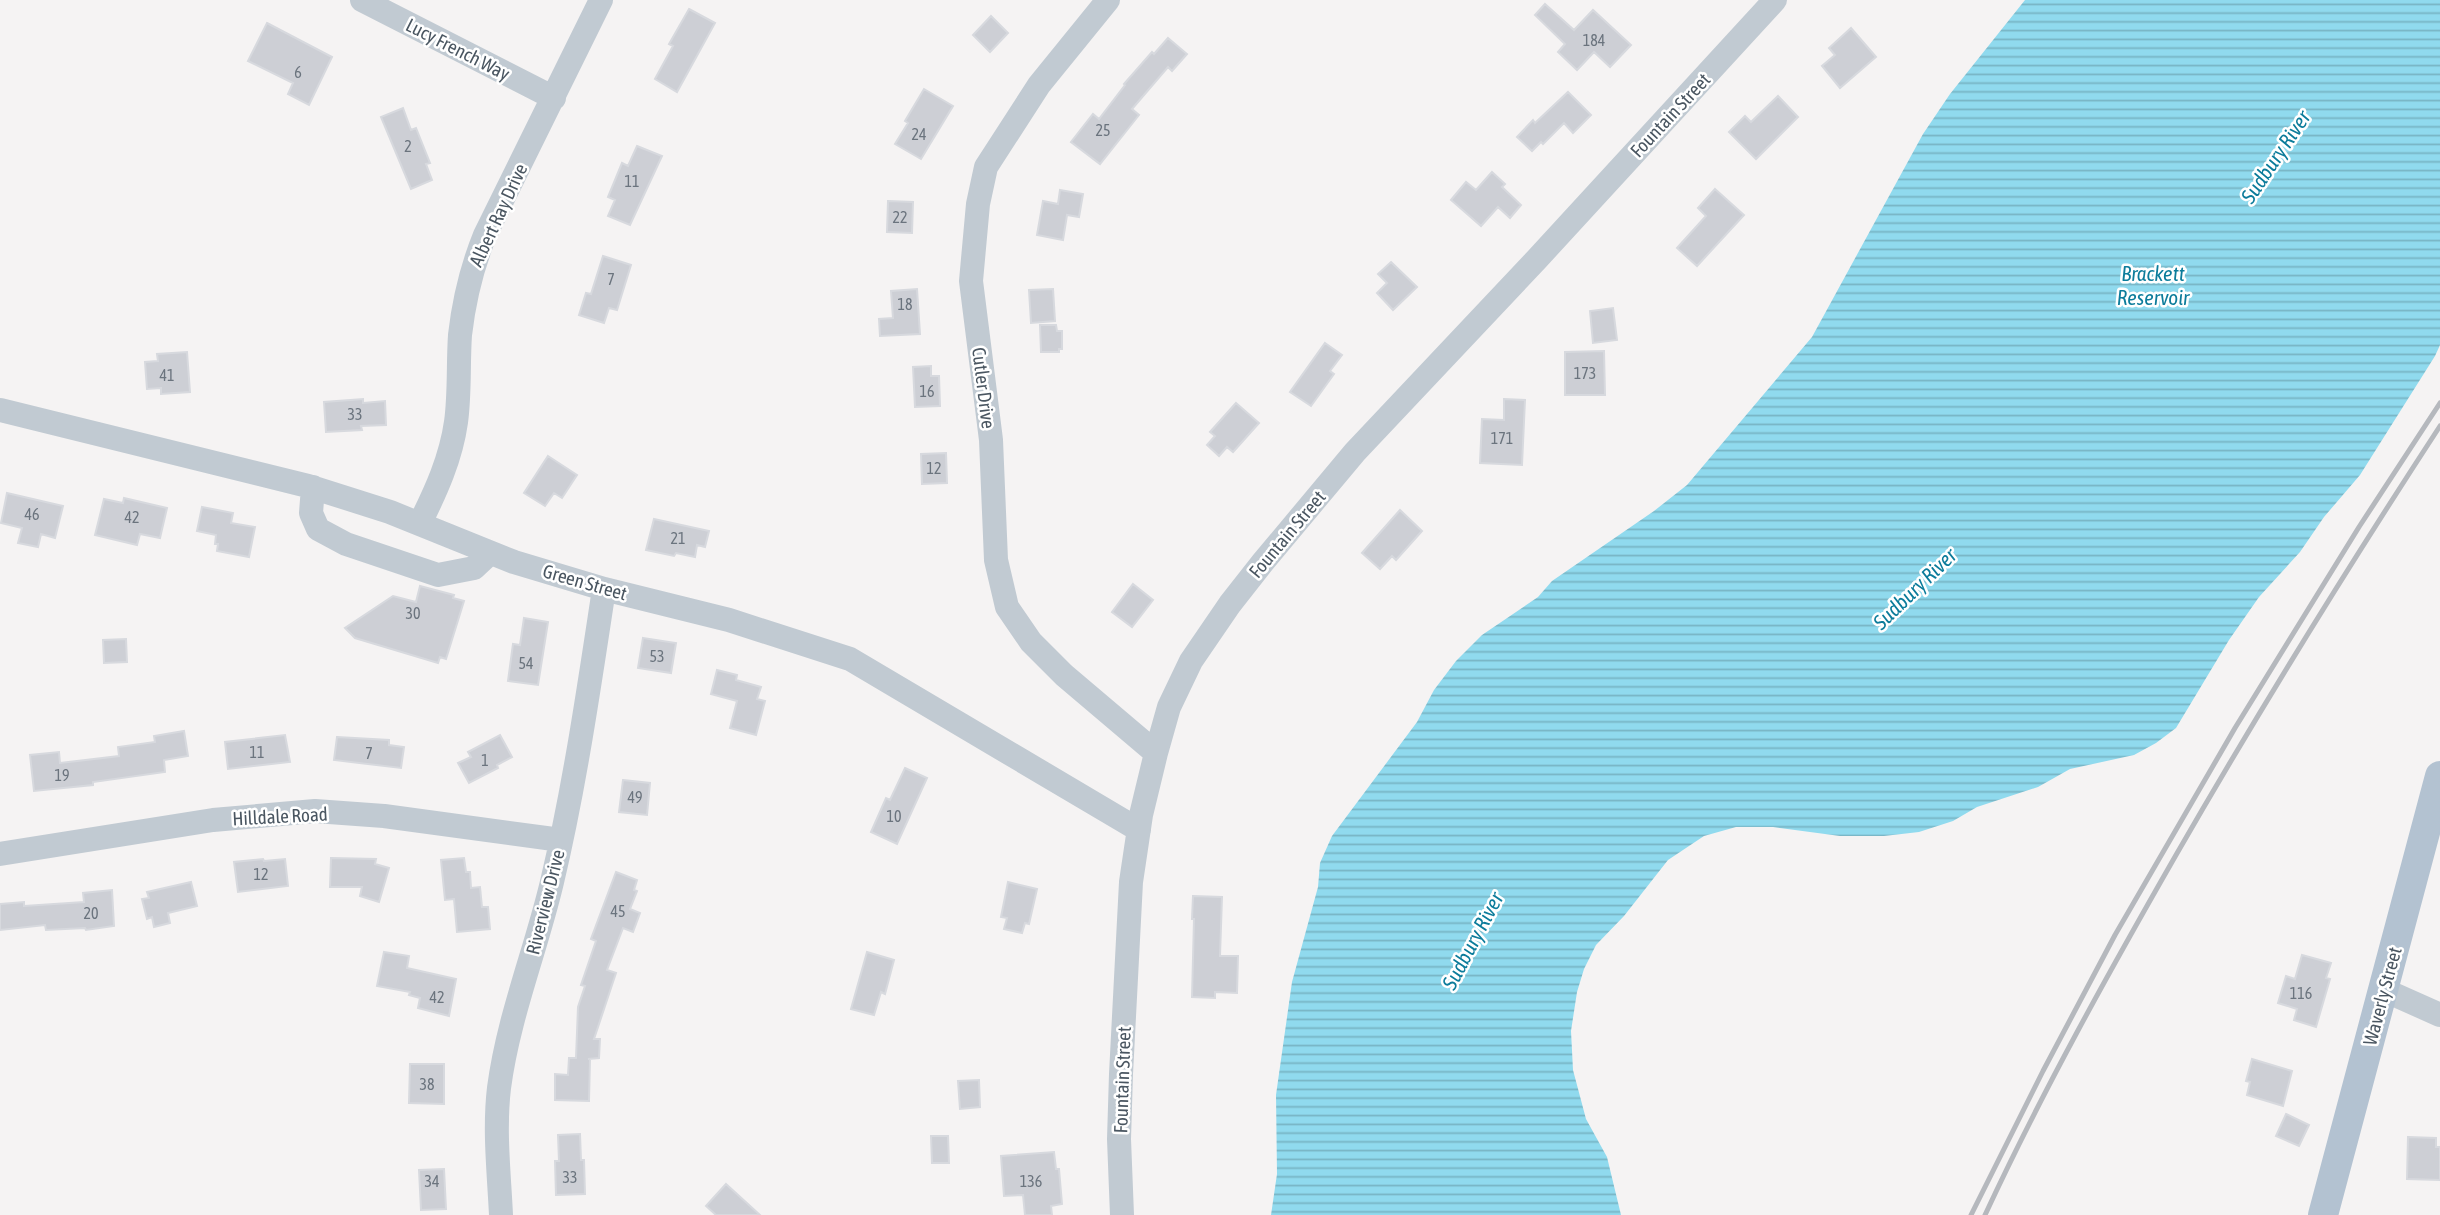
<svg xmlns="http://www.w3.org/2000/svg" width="2440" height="1215" viewBox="0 0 2440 1215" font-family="'Asap Condensed',sans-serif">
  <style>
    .water { fill: url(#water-rules) }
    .building { fill: #cdcfd5; stroke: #d7d9de; stroke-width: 2 }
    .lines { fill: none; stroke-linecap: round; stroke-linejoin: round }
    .minor { stroke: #c1cad2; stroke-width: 24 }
    .major { stroke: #b3c2d1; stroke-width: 30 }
    .rail { stroke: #b5b8bd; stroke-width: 5 }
    .labels { text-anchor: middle; stroke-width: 5; stroke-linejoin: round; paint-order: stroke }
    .number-label { font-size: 16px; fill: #6b747e }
    .street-label { font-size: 19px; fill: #4a5661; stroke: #fff }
    .water-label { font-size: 21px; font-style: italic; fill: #0c7c9b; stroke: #fff }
  </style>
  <defs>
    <pattern id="water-rules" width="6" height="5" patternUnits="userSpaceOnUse" patternTransform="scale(1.75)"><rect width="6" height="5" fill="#90daee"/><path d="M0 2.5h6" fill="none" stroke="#78b4c4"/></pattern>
  </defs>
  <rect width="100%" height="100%" fill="#f5f3f3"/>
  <!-- water -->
  <path class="water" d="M 2025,0 L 2440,0 L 2440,345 L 2435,356 L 2360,475 L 2324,517 L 2300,552 L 2259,597 L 2229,640 L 2176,728 L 2156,743 L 2134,755 L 2070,769 L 2038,787 L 1977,807 L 1953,821 L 1919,832 L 1884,836 L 1840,836 L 1773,827 L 1736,827 L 1704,836 L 1668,860 L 1624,916 L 1596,945 L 1584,969 L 1577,992 L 1571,1031 L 1573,1070 L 1586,1119 L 1607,1157 L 1621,1215 L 1271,1215 L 1277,1174 L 1276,1095 L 1292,982 L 1318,887 L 1320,863 L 1332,836 L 1417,722 L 1434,690 L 1456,661 L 1482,635 L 1538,597 L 1552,581 L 1654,511 L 1687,485 L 1812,337 L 1923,134 L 1950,94 Z"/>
  <!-- building -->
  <path class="building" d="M 1545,4 L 1574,30 L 1593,10 L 1631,45 L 1610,67 L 1594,52 L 1577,70 L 1558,52 L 1565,44 L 1535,15 Z
    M 689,9 L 715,23 L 677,92 L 655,79 L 673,46 L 669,44 Z
    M 991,16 L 1008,33 L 990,52 L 973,35 Z
    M 267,23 L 332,57 L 309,105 L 288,94 L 293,83 L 248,61 Z
    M 1851,28 L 1876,57 L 1840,88 L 1822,66 L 1835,55 L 1829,48 Z
    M 1168,38 L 1187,54 L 1172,71 L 1168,67 L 1132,109 L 1139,115 L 1100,164 L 1071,142 L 1093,114 L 1099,119 L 1125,85 L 1124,84 L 1152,52 L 1154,54 Z
    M 924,89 L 953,106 L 921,159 L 895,144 L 908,123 L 905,121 Z
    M 1568,92 L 1591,115 L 1573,133 L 1564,123 L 1543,144 L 1541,142 L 1532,151 L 1517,137 L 1533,120 L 1535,123 Z
    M 1778,96 L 1798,117 L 1756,159 L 1729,132 L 1745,116 L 1751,122 Z
    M 403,108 L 411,130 L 416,128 L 430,163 L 426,164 L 432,180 L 411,189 L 381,117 Z
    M 637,146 L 662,156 L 630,225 L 608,216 L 615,200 L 608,197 L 622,163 L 628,166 Z
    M 1492,172 L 1505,184 L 1502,187 L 1521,205 L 1510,218 L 1498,207 L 1481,226 L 1451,200 L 1466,182 L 1476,190 Z
    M 1715,189 L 1744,215 L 1697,266 L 1677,248 L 1706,216 L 1698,208 Z
    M 1060,190 L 1083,194 L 1079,217 L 1067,215 L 1063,240 L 1037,235 L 1043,201 L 1058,204 Z
    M 888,201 L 913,202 L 912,233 L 887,232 Z
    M 603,256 L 631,265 L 617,310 L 609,308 L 604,323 L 579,315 L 586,293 L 591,294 Z
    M 1391,262 L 1417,287 L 1393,310 L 1377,293 L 1387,283 L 1378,274 Z
    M 917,289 L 920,334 L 880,336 L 879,319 L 893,318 L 891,291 Z
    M 1053,289 L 1055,321 L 1031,323 L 1029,290 Z
    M 1613,308 L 1617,340 L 1593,343 L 1590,311 Z
    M 1040,325 L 1056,325 L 1057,331 L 1062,331 L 1062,349 L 1059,349 L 1059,352 L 1041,352 Z
    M 1325,343 L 1342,355 L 1330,371 L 1334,374 L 1311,406 L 1290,392 Z
    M 1604,351 L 1605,395 L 1565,395 L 1565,352 Z
    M 187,352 L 190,392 L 161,394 L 161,388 L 147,389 L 145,362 L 158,361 L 157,354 Z
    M 931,366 L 931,376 L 939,376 L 940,406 L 915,407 L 913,367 Z
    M 363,399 L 363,403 L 385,401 L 386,425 L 361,426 L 362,430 L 326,432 L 324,402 Z
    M 1504,399 L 1525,400 L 1522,465 L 1480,463 L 1482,419 L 1504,420 Z
    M 1236,403 L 1259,423 L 1233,452 L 1227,447 L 1219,456 L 1207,445 L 1215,436 L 1210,432 Z
    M 946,453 L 947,483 L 922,484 L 921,454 Z
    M 548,456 L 577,475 L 562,498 L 554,493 L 545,506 L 524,493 Z
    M 7,493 L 63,506 L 55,538 L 41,534 L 38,547 L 18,543 L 22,528 L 1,523 Z
    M 124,498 L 167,508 L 160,538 L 140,534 L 137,545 L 95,535 L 104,499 L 123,503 Z
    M 202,507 L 233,513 L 231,523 L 255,527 L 249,557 L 217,551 L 218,544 L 215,544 L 216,535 L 197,531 Z
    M 1400,510 L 1422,531 L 1396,560 L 1392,556 L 1380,569 L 1362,553 Z
    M 654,519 L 709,531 L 705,547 L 697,545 L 695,557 L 676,553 L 674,556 L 646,550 Z
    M 1133,584 L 1153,600 L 1132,627 L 1112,612 Z
    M 420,586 L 454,595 L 453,598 L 464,601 L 446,659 L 440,657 L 438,663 L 355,638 L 345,628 L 393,596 L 416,602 Z
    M 524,618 L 548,622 L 538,685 L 508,681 L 513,644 L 520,645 Z
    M 643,638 L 676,643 L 671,673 L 638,668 Z
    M 126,639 L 127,662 L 104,663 L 103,640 Z
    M 717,670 L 737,675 L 736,680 L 761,687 L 757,699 L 765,701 L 756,735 L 730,728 L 737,701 L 711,694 Z
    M 184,731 L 188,756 L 164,760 L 165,772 L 93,782 L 93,785 L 34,791 L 30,755 L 59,752 L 60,763 L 119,756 L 118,747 L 155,742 L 154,736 Z
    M 285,735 L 290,762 L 228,769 L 225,742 Z
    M 500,735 L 512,757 L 497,765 L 498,768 L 469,783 L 458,763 L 471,757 L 468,752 Z
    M 337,737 L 389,740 L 389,745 L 404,747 L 401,768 L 334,760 Z
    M 905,768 L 927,778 L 897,844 L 871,832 L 886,798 L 890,800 Z
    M 623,780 L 650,783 L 647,815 L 619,812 Z
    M 331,858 L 376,859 L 375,864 L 389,868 L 379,902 L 360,896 L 362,887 L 330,887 Z
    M 464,858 L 466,872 L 470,872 L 471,888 L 480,887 L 482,907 L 488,907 L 490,929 L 457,932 L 454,899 L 445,900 L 441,860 Z
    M 263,859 L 264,861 L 285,859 L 288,886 L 238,892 L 234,862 Z
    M 616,872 L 637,880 L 634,890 L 637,891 L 630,909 L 640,913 L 633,932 L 623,928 L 607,970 L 616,973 L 594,1039 L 600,1039 L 599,1058 L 588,1059 L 590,1059 L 589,1101 L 555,1100 L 555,1074 L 568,1075 L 569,1058 L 576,1058 L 578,1007 L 585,986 L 581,985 L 596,941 L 591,939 Z
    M 191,882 L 197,906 L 168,913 L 170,923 L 154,927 L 152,917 L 147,919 L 142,899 L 149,898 L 147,892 Z
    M 1008,882 L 1037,889 L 1029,924 L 1025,923 L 1022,933 L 1004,929 L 1007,918 L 1001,917 Z
    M 112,890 L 114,926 L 86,930 L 85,928 L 46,930 L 45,925 L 0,930 L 0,904 L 24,902 L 24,906 L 84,902 L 83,893 Z
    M 1193,896 L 1222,897 L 1220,956 L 1238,956 L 1237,993 L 1215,992 L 1215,998 L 1192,997 L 1194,919 L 1192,919 Z
    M 384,952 L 409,956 L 407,968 L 456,979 L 449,1016 L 418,1008 L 420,998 L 409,995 L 410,992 L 377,986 Z
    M 867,952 L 894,960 L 885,994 L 881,992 L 874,1015 L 851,1009 Z
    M 2302,955 L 2331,963 L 2326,978 L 2330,979 L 2316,1027 L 2294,1020 L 2297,1009 L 2278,1003 L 2286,976 L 2295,979 Z
    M 2252,1059 L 2292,1071 L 2283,1106 L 2247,1095 L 2250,1082 L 2246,1081 Z
    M 410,1064 L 444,1064 L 444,1104 L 409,1103 Z
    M 979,1080 L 980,1107 L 960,1109 L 958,1081 Z
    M 2286,1114 L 2309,1125 L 2299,1146 L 2276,1136 Z
    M 580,1134 L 581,1160 L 584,1160 L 585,1194 L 556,1195 L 555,1161 L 559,1161 L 558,1135 Z
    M 931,1136 L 948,1136 L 949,1163 L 932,1163 Z
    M 2408,1137 L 2436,1138 L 2436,1147 L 2440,1147 L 2440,1180 L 2407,1179 Z
    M 1054,1152 L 1056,1169 L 1059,1169 L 1062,1204 L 1051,1206 L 1052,1215 L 1025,1215 L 1023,1195 L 1004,1196 L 1001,1156 Z
    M 444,1169 L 446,1209 L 421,1210 L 419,1170 Z
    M 726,1184 L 760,1215 L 716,1215 L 706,1206 Z"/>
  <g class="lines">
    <!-- minor -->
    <path class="minor" d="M 362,0 L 554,98
      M 1108,0 L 1039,85 L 986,167 L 978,204 L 971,281 L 991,440 L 996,560 L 1007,607 L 1031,642 L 1064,675 L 1156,753
      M 0,410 L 308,486 L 390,512 L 514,562 L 604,589 L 729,620 L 850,659 L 1139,830
      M 313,487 L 311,513 L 318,529 L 346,544 L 438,575 L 474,568 L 490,553
      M 420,523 C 436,491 451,458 456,422 C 460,393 458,364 460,335 C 464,300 472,267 485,235 L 601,0
      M 0,854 L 213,820 L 315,811 L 384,816 L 561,840
      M 2384,990 L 2440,1015
      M 501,1215 C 499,1173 494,1130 499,1088 C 508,1018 536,950 552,882 C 575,785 589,687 604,589
      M 1122,1215 L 1119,1139 L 1121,1074 L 1131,882 L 1141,815 L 1156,753 L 1169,707 L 1191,661 L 1230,604 L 1263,562 L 1355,452 L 1537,259 L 1775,0"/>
    <!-- major -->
    <path class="major" d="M 2323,1215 L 2440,776"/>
    <!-- rail -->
    <path class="rail" d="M 1971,1215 L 2043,1071 L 2115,935 L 2235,728 L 2359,527 L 2440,403
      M 1985,1215 C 2042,1092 2109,972 2176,855 C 2260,709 2348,567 2440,426"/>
  </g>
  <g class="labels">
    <!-- number labels -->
    <g class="number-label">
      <text x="1594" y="46">184</text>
      <text x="298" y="78">6</text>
      <text x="1103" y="136">25</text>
      <text x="919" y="140">24</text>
      <text x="408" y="152">2</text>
      <text x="632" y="187">11</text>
      <text x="900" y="223">22</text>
      <text x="611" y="285">7</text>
      <text x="905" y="310">18</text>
      <text x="1585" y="379">173</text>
      <text x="167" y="381">41</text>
      <text x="927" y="397">16</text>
      <text x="355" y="420">33</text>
      <text x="1502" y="444">171</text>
      <text x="934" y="474">12</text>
      <text x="32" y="520">46</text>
      <text x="132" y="523">42</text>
      <text x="678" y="544">21</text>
      <text x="413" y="619">30</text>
      <text x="657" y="662">53</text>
      <text x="526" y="669">54</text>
      <text x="257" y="758">11</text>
      <text x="369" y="759">7</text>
      <text x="485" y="766">1</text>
      <text x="62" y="781">19</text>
      <text x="635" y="803">49</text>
      <text x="894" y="822">10</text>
      <text x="261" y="880">12</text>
      <text x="618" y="917">45</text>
      <text x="91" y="919">20</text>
      <text x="2301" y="999">116</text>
      <text x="437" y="1003">42</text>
      <text x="427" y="1090">38</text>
      <text x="570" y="1183">33</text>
      <text x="432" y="1187">34</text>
      <text x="1031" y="1187">136</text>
    </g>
    <!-- street labels -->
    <g class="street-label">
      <text transform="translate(458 49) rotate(27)" y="7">Lucy French Way</text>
      <text transform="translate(1670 115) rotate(-47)" y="7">Fountain Street</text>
      <text transform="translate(498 215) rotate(-65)" y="7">Albert Ray Drive</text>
      <text transform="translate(984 388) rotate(83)" y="7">Cutler Drive</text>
      <text transform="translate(1287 534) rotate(-50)" y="7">Fountain Street</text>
      <text transform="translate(585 582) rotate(16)" y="7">Green Street</text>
      <text transform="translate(280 816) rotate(-3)" y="7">Hilldale Road</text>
      <text transform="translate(545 902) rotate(-76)" y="7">Riverview Drive</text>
      <text transform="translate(2382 996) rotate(-75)" y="7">Waverly Street</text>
      <text transform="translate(1122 1080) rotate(-88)" y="7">Fountain Street</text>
    </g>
    <!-- water labels -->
    <g class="water-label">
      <text transform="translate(2276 157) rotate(-56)" y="7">Sudbury River</text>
      <text x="2153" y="281">Brackett<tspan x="2153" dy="24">Reservoir</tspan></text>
      <text transform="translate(1915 589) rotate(-44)" y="7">Sudbury River</text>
      <text transform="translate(1473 941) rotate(-62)" y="7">Sudbury River</text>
    </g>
  </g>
</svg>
